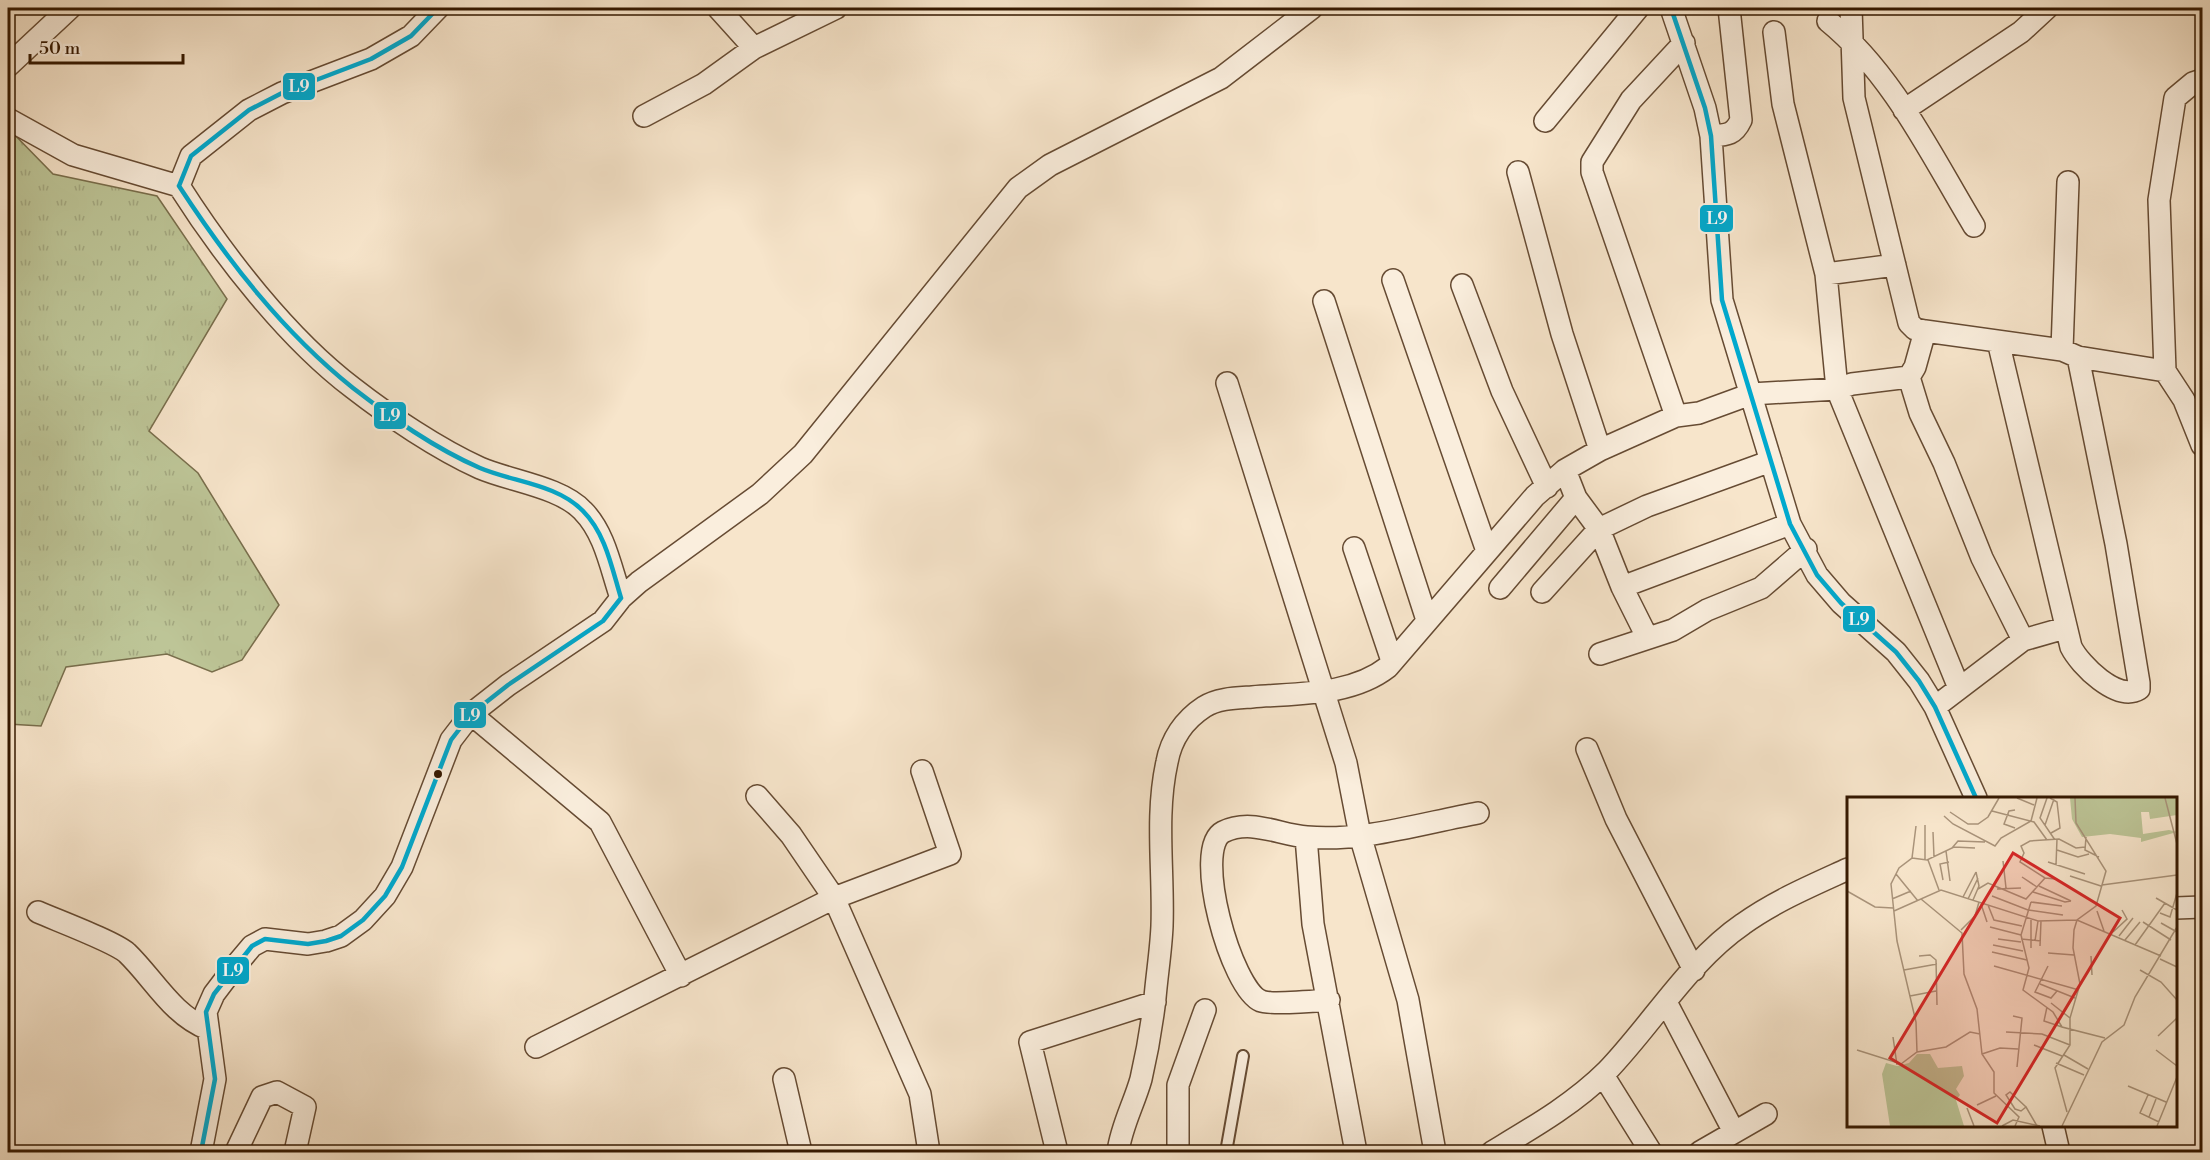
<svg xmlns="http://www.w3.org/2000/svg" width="2210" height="1160" viewBox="0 0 2210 1160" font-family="'Libre Bodoni',serif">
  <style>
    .grass { fill: url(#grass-tufts); stroke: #796e4c; stroke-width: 1.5 }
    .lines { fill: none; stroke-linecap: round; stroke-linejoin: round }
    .lane-casing { stroke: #664b33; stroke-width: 14 }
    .street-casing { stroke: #664b33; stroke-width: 24 }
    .lane { stroke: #faeedd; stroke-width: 10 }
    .street { stroke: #faeedd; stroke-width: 21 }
    .bus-1-casing { stroke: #faeedd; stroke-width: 9 }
    .bus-1 { stroke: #00a9ce; stroke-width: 4.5 }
    .bus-dot { fill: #351800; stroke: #faeedd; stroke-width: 2 }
    .inset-road { fill: none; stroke: #a9937a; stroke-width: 1.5 }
    .view { fill: #d62828; fill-opacity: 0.15; stroke: #d62828; stroke-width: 3 }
    .inset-edge { fill: none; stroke: #351800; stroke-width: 3 }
    .line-badge { stroke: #faeedd; stroke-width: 2 }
    .badge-label { font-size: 16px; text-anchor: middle; font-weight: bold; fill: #fff }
  </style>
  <defs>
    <pattern id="grass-tufts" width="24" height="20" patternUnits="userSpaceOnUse" patternTransform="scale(1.5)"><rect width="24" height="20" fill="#bdc597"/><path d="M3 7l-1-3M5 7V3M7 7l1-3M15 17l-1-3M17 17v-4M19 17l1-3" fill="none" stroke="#a3a880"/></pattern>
  </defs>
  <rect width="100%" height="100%" fill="#f7e5cb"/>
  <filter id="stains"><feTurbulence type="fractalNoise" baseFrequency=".00333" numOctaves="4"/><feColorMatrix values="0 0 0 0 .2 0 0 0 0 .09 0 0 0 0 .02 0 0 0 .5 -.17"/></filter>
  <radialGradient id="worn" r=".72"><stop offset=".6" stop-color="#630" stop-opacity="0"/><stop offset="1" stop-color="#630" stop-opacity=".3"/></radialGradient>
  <!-- grass -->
  <path class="grass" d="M 8,128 L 53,174 L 157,196 L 227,299 L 149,431 L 198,473 L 279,605 L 242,660 L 212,672 L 167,654 L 66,667 L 41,726 L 8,724 Z"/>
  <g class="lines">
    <defs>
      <path id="lane" d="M 1226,1152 L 1243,1056"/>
      <path id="street" d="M 718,8 L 754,48
        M 1671,8 L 1705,108 L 1711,136 L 1722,300 L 1790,524 L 1817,575 L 1841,603 L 1896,652 L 1919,681 L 1935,707 L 1976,798
        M 1851,8 L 1854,98 L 1909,323 L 1915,329 L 1925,331 L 2062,350 L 2078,357 L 2165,371
        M 1828,21 C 1893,74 1931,155 1974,226
        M 1774,32 L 1783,104 L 1826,274 L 1837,389 L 1959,688
        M 8,66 L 70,8
        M 2202,80 L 2193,83 L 2175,98 L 2159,200 L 2165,371 L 2184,400 L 2202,445
        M 1904,110 L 2021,32 L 2047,8
        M 644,116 L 704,84 L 754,48 L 836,8
        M 8,119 L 73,155 L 179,186 C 223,255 287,338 353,388 C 389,416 438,449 480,468 C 510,481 561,487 583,511 C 605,533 611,569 621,598
        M 1545,121 L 1638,8
        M 1711,136 C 1727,135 1734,135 1741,120 L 1729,8
        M 1518,172 L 1562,334 L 1600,450
        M 179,186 L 191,156 L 249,110 L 282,93 L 371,59 L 411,36 L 438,8
        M 1826,274 L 1895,265
        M 1393,280 L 1487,551
        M 1462,285 L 1502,391 L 1547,487
        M 1324,301 L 1427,620
        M 1998,341 L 2071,647 C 2080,665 2117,702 2139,689 L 2139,683 L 2116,544 L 2078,357
        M 2062,350 L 2068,182
        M 1909,377 L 1920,413 L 1944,463 L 1982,558 L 2023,640
        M 1227,383 L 1346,763 L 1360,835 L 1408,1000 L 1435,1152
        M 1676,416 L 1592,172 L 1592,162 L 1631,100 L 1684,43
        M 1565,470 L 1576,498 L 1599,529 L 1622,587 L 1647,637
        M 1354,548 L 1392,661
        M 1622,587 L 1790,524
        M 1500,588 L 1576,498
        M 1542,592 L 1599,529 L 1647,506 L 1771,461
        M 1600,654 L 1673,630 L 1707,610 L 1761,588 L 1806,549
        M 1935,707 L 2023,640 L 2065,628
        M 471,714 L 600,822 L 681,976
        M 1587,749 L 1616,819 L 1694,970
        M 757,796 L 791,835 L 834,898 L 920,1094 L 929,1152
        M 1306,837 L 1313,924 L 1356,1152
        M 2176,908 L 2202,907
        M 38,912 C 56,920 115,942 127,953 C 154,979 172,1015 208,1029
        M 1329,1000 C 1316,1001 1270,1005 1261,1001 C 1231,989 1192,848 1223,832 C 1251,818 1279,835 1307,837 C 1363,842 1423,823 1478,813
        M 1666,1002 L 1734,1132
        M 536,1047 L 834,898 L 950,854 L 922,771
        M 1603,1075 L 1651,1152
        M 784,1079 L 801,1152
        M 2053,1126 L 2059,1152
        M 201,1152 L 215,1079 L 206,1012 L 214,994 L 236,965 L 252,946 L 265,939 L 308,944 L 326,941 L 341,936 L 363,920 L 385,896 L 402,867 L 451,740 L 471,714 L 508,685 L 603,621 L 621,598 L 639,582 L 760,494 L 803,454 L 1018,188 L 1050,165 L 1221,78 L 1312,8
        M 236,1152 L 262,1097 L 277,1092 L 305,1107 L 295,1152
        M 1057,1152 L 1030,1042 L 1155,1002
        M 1118,1152 C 1121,1127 1134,1104 1141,1079 C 1147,1053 1152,1024 1155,998 C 1157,974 1161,950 1162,926 C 1164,872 1155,816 1167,762 C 1171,740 1184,720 1204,707 C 1218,698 1237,698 1252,697 C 1297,693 1351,696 1388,667 L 1535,496 L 1565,470 L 1600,450 L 1676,416 L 1699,413 L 1751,394 L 1837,389 L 1852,384 L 1909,377 L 1915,367 L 1925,331
        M 1178,1152 L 1178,1085 L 1205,1010
        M 1492,1152 C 1532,1128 1574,1104 1607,1071 C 1653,1023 1689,961 1743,924 C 1775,901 1813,885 1848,869
        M 1700,1152 L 1766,1114"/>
    </defs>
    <!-- lane casing -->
    <use href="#lane" class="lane-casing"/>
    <!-- street casing -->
    <use href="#street" class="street-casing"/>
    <!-- lane -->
    <use href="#lane" class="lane"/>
    <!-- street -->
    <use href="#street" class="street"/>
    <defs>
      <path id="bus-1" d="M 1671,8 L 1705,108 L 1711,136 L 1722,300 L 1790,524 L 1817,575 L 1841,603 L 1896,652 L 1919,681 L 1935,707 L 1976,798
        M 179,186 C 228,261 283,332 353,388 C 392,418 434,448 480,468 C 513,482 557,484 583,511 C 606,534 612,569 621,598
        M 179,186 L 191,156 L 249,110 L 282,93 L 371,59 L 411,36 L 438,8
        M 201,1152 L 215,1079 L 206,1012 L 214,994 L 252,946 L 265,939 L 308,944 L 326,941 L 341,936 L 363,920 L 385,896 L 402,867 L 451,740 L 471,714 L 508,685 L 603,621 L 621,598"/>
    </defs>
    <!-- bus-1 casing -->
    <use href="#bus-1" class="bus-1-casing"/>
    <!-- bus-1 -->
    <use href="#bus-1" class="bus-1"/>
  </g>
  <!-- markers -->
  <circle class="bus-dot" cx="438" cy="774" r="5"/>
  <!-- overview -->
  <g transform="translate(1847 797)">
    <rect width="330" height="330" fill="#f7e5cb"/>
    <path d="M 223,1 L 330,1 L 330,18 L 303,22 L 302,15 L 294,15 L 296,37 L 322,33 L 330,35 L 294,45 L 294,41 L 263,37 L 235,40 L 225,22 ZM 70,257 L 83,257 L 91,271 L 115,269 L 117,279 L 109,292 L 113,298 L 109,303 L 117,329 L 43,329 L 35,277 L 39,266 L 50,269 L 62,266 Z" fill="#bdc597"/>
    <path class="inset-road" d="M 170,1 L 187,8M 200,1 L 193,21 L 208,43M 203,1 L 210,5 L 213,31 L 204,36M 318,1 L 330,47M 168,13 L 162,14 L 157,27 L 168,31M 145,14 L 187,25 L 200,43M 103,15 L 121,27 L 131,27 L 141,20 L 152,1M 97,19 L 106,27 L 148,49 L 154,41 L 184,24 L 190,1M 78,28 L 78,63M 198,28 L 207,2M 69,29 L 65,61 L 52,71 L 44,87 L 50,144 L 69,225 L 70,255M 86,35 L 87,60M 239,40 L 238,53 L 252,60M 105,51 L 111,44 L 138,45M 210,53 L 231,60 L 242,57M 99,54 L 103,84M 65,61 L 80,63 L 107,50 L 128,51M 81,63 L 92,93M 156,64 L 159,91M 201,65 L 238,77M 209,68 L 210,42M 49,77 L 71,104M 223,79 L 254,89M 175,80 L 190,90M 209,82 L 198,81 L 173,65 L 177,56 L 174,49 L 183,44 L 212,42 L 229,51 L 238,50M 96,83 L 93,67 L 102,65M 255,88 L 330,78M 192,89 L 224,104M 131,92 L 141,86 L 179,102 L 198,81M 150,92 L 174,91M 0,94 L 28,110 L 46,111M 186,95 L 218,105 L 224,104M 145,99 L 181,113 L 216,118M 116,100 L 129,75M 309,101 L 330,113M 45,102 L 64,94M 74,102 L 115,136 L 117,177 L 130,212 L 135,257 L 147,275 L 147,296 L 172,320 L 168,329M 121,102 L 131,81M 126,103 L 132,89 L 129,75M 184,105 L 174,138 L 182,171 L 176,193 L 206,215 L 215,230 L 258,241M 184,105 L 215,109M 134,107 L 140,125M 141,108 L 147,123 L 175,129M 47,114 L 94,93 L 191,124 L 230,123 L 314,159M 250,114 L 257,134M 313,116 L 323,120 L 330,96M 296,125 L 324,143M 314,126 L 330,135M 143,130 L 174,138M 114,133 L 128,119 L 132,105M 266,135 L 280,122 L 275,113M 272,139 L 286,121M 151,142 L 174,145M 174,142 L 194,144M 278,143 L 293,125M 188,144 L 191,124M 146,148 L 176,154M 288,148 L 318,106M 193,149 L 194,124M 184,151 L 184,123M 145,155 L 180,163M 201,156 L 227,158M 72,159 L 83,158 L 89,163 L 90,208M 244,159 L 245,178M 313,162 L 330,170M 147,169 L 232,193M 201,169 L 188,195 L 204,201 L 210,194M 57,173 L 90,167M 293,173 L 314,185 L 330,203M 193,187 L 228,201M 63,199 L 89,194M 204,206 L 223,221M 200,210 L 197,224 L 215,230M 166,219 L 175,221 L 170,270M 159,235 L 195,237 L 223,248M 311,239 L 330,221M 46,240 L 50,268M 187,248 L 215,259M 10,253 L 54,267 L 70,255 L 99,250 L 123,235 L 133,237M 309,253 L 330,269M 135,257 L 153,251 L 171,252M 217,258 L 241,272M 209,266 L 237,278M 281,289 L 319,305M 163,295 L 179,310 L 174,314 L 168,312 L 159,298 ZM 301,298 L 293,316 L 312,325M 130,308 L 149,299M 179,310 L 190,329M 120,311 L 127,329M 220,315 L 208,271 L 223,248 L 223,221 L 233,187 L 226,151 L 227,133 L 230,123 L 249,109 L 259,74 L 229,26 L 228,1M 302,320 L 309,302M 155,329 L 166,323 L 193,329M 215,329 L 255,245 L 277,228 L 288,200 L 330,130M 310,329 L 330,280"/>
    <path class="view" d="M 166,56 L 273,121 L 150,326 L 43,261 Z"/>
    <rect width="330" height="330" class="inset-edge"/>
  </g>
  <g class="line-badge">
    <rect x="282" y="72" width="34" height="29" rx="6" fill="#00a9ce"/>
    <rect x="1699" y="204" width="35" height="29" rx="6" fill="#00a9ce"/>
    <rect x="373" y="401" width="34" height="29" rx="6" fill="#00a9ce"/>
    <rect x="1842" y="605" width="34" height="28" rx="6" fill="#00a9ce"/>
    <rect x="453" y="701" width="34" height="28" rx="6" fill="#00a9ce"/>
    <rect x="216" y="956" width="34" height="29" rx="6" fill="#00a9ce"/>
  </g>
  <g class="badge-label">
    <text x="299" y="92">L9</text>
    <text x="1717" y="224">L9</text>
    <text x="390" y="421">L9</text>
    <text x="1859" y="625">L9</text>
    <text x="470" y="721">L9</text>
    <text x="233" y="976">L9</text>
  </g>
  <!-- margin -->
  <rect width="2210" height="1160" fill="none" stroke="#f7e5cb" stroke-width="30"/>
  <rect x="9" y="9" width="2192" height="1142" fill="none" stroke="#351800" stroke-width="3"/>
  <rect x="15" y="15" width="2180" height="1130" fill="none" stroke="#351800" stroke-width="1.5"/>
  <!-- scale -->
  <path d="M30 54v9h153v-9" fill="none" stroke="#351800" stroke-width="3"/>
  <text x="39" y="54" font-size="18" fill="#351800" stroke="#faeedd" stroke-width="4.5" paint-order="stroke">50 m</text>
  <rect width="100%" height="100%" filter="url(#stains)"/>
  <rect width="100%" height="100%" fill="url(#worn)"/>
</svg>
